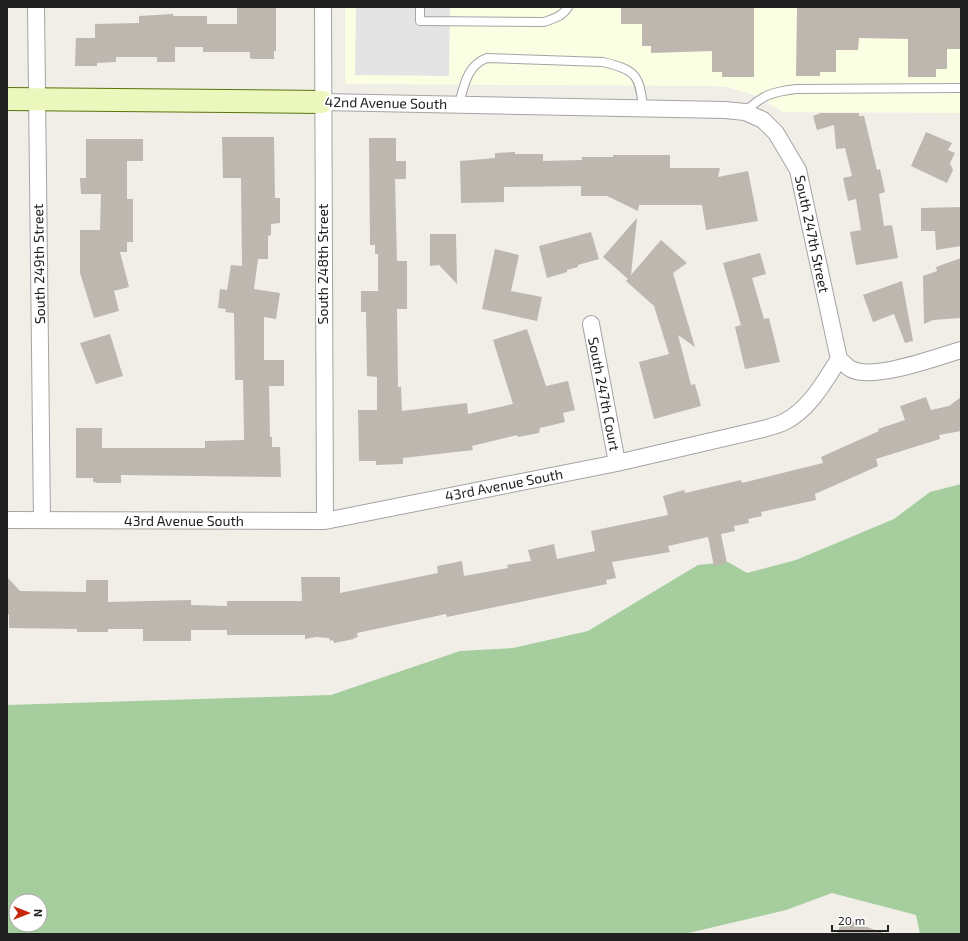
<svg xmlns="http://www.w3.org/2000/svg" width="968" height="941" viewBox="0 0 968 941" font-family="'Exo 2',sans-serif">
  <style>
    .education { fill: #fafee3 }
    .forest { fill: #a5cd9e; fill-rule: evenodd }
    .parking { fill: #e4e4e4 }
    .building { fill: #bdb7b0 }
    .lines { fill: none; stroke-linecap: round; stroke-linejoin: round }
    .lane-casing { stroke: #a4a4a4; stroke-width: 10 }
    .street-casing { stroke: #a4a4a4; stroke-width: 18 }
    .secondary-casing { stroke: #59740b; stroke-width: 24 }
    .lane { stroke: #fff; stroke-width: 8 }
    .street { stroke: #fff; stroke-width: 16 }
    .secondary { stroke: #ecf7be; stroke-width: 22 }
    .labels { text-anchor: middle; stroke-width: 4; stroke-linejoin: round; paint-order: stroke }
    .street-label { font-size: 14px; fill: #202020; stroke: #fff }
  </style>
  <rect width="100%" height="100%" fill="#f0eee7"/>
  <!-- education -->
  <path class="education" d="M 345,7 L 961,7 L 961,113 L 783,112 L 757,96 L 727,87 L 712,86 L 345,84 Z"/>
  <!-- forest -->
  <path class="forest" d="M 961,484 L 961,934 L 920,934 L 916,915 L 832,893 L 786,910 L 684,934 L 7,934 L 7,705 L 331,695 L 460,651 L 513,648 L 588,631 L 698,565 L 728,562 L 747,573 L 796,560 L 894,519 L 930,492 ZM 16,901 L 40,901 L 40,925 L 16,925 Z"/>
  <!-- parking -->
  <path class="parking" d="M 356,7 L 450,7 L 449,76 L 355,75 Z"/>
  <!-- building -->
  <path class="building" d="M 237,7 L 276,7 L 276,51 L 274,51 L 274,59 L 253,59 L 250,58 L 250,52 L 203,52 L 203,47 L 175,47 L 175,62 L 157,62 L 157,57 L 116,57 L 116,62 L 97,63 L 97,66 L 75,66 L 76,38 L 95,38 L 95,24 L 139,23 L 139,16 L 173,14 L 173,16 L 207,16 L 207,24 L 237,24 Z
    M 621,7 L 754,7 L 754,77 L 722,77 L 722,72 L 712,72 L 712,51 L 651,53 L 651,46 L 642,46 L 642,24 L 621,24 Z
    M 797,7 L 961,7 L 961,49 L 947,49 L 947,69 L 936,69 L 936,77 L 908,77 L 908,39 L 859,38 L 858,50 L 836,50 L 836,72 L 820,72 L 820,76 L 796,76 Z
    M 821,113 L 859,113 L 859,116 L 864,116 L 877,170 L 880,169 L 885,192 L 879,194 L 884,226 L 892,225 L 898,258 L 856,265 L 850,232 L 861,230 L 856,199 L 848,201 L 843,178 L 852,176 L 845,148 L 836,149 L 834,125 L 817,130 L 813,116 Z
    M 926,132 L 952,143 L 948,150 L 955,153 L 950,163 L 953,170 L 947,183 L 911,166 Z
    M 222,137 L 274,137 L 275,198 L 280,198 L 280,223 L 271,224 L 271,235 L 268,236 L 268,259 L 258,259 L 254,289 L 280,293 L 276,319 L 264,317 L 264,360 L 284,360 L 284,386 L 269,386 L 270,437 L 272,437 L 272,447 L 280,447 L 281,477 L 121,475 L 121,483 L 98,483 L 93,482 L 93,478 L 76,478 L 76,428 L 102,428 L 102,448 L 205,448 L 205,441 L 244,440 L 243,380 L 235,380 L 234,313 L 225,312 L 226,309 L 218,308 L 220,289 L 227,290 L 231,265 L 242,266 L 241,178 L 223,178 Z
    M 369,138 L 396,138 L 396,161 L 406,161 L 406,179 L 395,179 L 397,261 L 407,261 L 407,309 L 397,309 L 398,387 L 401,387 L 402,411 L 467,403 L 468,414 L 513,404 L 493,340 L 527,329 L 546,386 L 568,381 L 575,410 L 563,413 L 565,422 L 540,428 L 539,433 L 518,437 L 517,435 L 472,446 L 473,450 L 403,458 L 403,464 L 376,465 L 376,461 L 359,461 L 358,410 L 377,410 L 377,377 L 367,376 L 366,312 L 361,312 L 361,291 L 378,291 L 378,254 L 375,254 L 375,245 L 370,245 Z
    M 86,139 L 143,139 L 143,161 L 127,161 L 127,199 L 133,199 L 133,242 L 127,242 L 127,252 L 120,252 L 129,287 L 114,291 L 119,311 L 94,318 L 80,273 L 80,230 L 100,230 L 101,194 L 81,194 L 80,178 L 86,178 Z
    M 515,152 L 515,154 L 543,154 L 543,161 L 582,160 L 582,157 L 613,157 L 613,155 L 670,155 L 670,168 L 720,168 L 718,177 L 748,171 L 758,221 L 706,230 L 702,205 L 639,205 L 638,211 L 607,196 L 581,196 L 581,186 L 504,187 L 504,202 L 461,203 L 460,161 L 495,158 L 495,153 Z
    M 961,207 L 961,246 L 936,250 L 935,231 L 921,231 L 921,208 Z
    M 637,218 L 631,275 L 661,240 L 687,263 L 673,273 L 695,347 L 678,335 L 691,385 L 695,384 L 701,406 L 654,419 L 639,362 L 669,354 L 654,306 L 626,281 L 628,279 L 603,257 Z
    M 591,232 L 599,259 L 578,265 L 578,267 L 567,270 L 567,272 L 547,278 L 539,246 Z
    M 430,234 L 456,234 L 457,284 L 439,265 L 430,266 Z
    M 495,249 L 519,255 L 511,291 L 542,297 L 537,321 L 482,309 Z
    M 760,253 L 766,274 L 752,278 L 764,319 L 769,318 L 780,362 L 745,369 L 735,327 L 741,325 L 723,263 Z
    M 961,258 L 961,318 L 933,320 L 924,324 L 923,276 L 937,271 L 936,267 Z
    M 902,281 L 913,341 L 905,343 L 894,314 L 873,322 L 863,295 Z
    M 110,334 L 123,376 L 96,384 L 80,343 Z
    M 926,397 L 931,410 L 949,406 L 961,397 L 961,431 L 939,435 L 940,439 L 876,459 L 878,466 L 815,494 L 816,500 L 761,512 L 762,516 L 748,519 L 749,523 L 734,526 L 735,531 L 721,534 L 727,563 L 714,566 L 708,537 L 668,546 L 670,552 L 612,562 L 616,578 L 606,580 L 607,584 L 447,617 L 446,614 L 357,633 L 358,637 L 354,638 L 354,639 L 334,643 L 333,640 L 330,641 L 329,638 L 316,637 L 305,639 L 305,635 L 227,635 L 227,630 L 191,630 L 191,641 L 143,641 L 143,629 L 108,629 L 108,632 L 77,632 L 77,629 L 9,628 L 9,615 L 7,613 L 7,577 L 20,591 L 86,592 L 86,580 L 108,580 L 108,602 L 191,600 L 191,605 L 227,606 L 227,601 L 302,601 L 301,577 L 340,577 L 340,593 L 438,573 L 437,566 L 462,561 L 464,576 L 508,568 L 507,565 L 531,561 L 528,550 L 554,544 L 557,559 L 595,551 L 591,531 L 668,515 L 663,496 L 684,490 L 685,493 L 741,480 L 742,483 L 823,463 L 821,457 L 879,431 L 878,429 L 905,420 L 900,406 Z
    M 843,918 L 883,933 L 882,934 L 837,934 Z"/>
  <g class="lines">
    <defs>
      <path id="lane" d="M 420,7 L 420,21 L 544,22 C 553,19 563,16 568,7
        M 459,104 C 464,86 467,65 487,58 L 603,62 C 636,70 640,75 643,109
        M 745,112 C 762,95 772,92 796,89 L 961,88"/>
      <path id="street" d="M 36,7 L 42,520
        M 323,7 L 325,521
        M 322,102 L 725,110 L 745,112 L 763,120 L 776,133 L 798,170 L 839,359
        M 591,324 L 617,463
        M 839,359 C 843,362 847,367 851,369 C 873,381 937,357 961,350
        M 7,520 L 325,521 L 617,463 L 763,429 C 770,427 778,425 784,422 C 809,410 825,381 839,359"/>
      <path id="secondary" d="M 7,99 L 322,102"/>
    </defs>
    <!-- lane casing -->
    <use href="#lane" class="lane-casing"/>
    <!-- street casing -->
    <use href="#street" class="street-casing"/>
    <!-- secondary casing -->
    <use href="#secondary" class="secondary-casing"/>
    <!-- lane -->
    <use href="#lane" class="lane"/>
    <!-- street -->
    <use href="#street" class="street"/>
    <!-- secondary -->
    <use href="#secondary" class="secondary"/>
  </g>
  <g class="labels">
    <!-- street labels -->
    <g class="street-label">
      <text transform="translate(386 103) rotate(1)" y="5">42nd Avenue South</text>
      <text transform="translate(812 234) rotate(78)" y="5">South 247th Street</text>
      <text transform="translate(39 264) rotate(-91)" y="5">South 249th Street</text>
      <text transform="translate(323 264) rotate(-90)" y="5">South 248th Street</text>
      <text transform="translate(604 394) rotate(79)" y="5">South 247th Court</text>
      <text transform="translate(504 485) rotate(-11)" y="5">43rd Avenue South</text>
      <text x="184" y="526">43rd Avenue South</text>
    </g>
  </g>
  <!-- border -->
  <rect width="968" height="941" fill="none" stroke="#202020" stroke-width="16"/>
  <!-- north arrow -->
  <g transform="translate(28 913) rotate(90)"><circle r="19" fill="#ffffff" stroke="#a6a6a6"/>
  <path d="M0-3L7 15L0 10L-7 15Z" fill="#c6250a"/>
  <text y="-6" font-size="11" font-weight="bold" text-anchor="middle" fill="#202020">N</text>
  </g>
  <!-- scale -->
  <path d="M832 925v6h56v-6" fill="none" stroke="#202020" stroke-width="2"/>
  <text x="838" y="925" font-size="12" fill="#202020" stroke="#ffffff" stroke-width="3" paint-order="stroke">20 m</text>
</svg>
